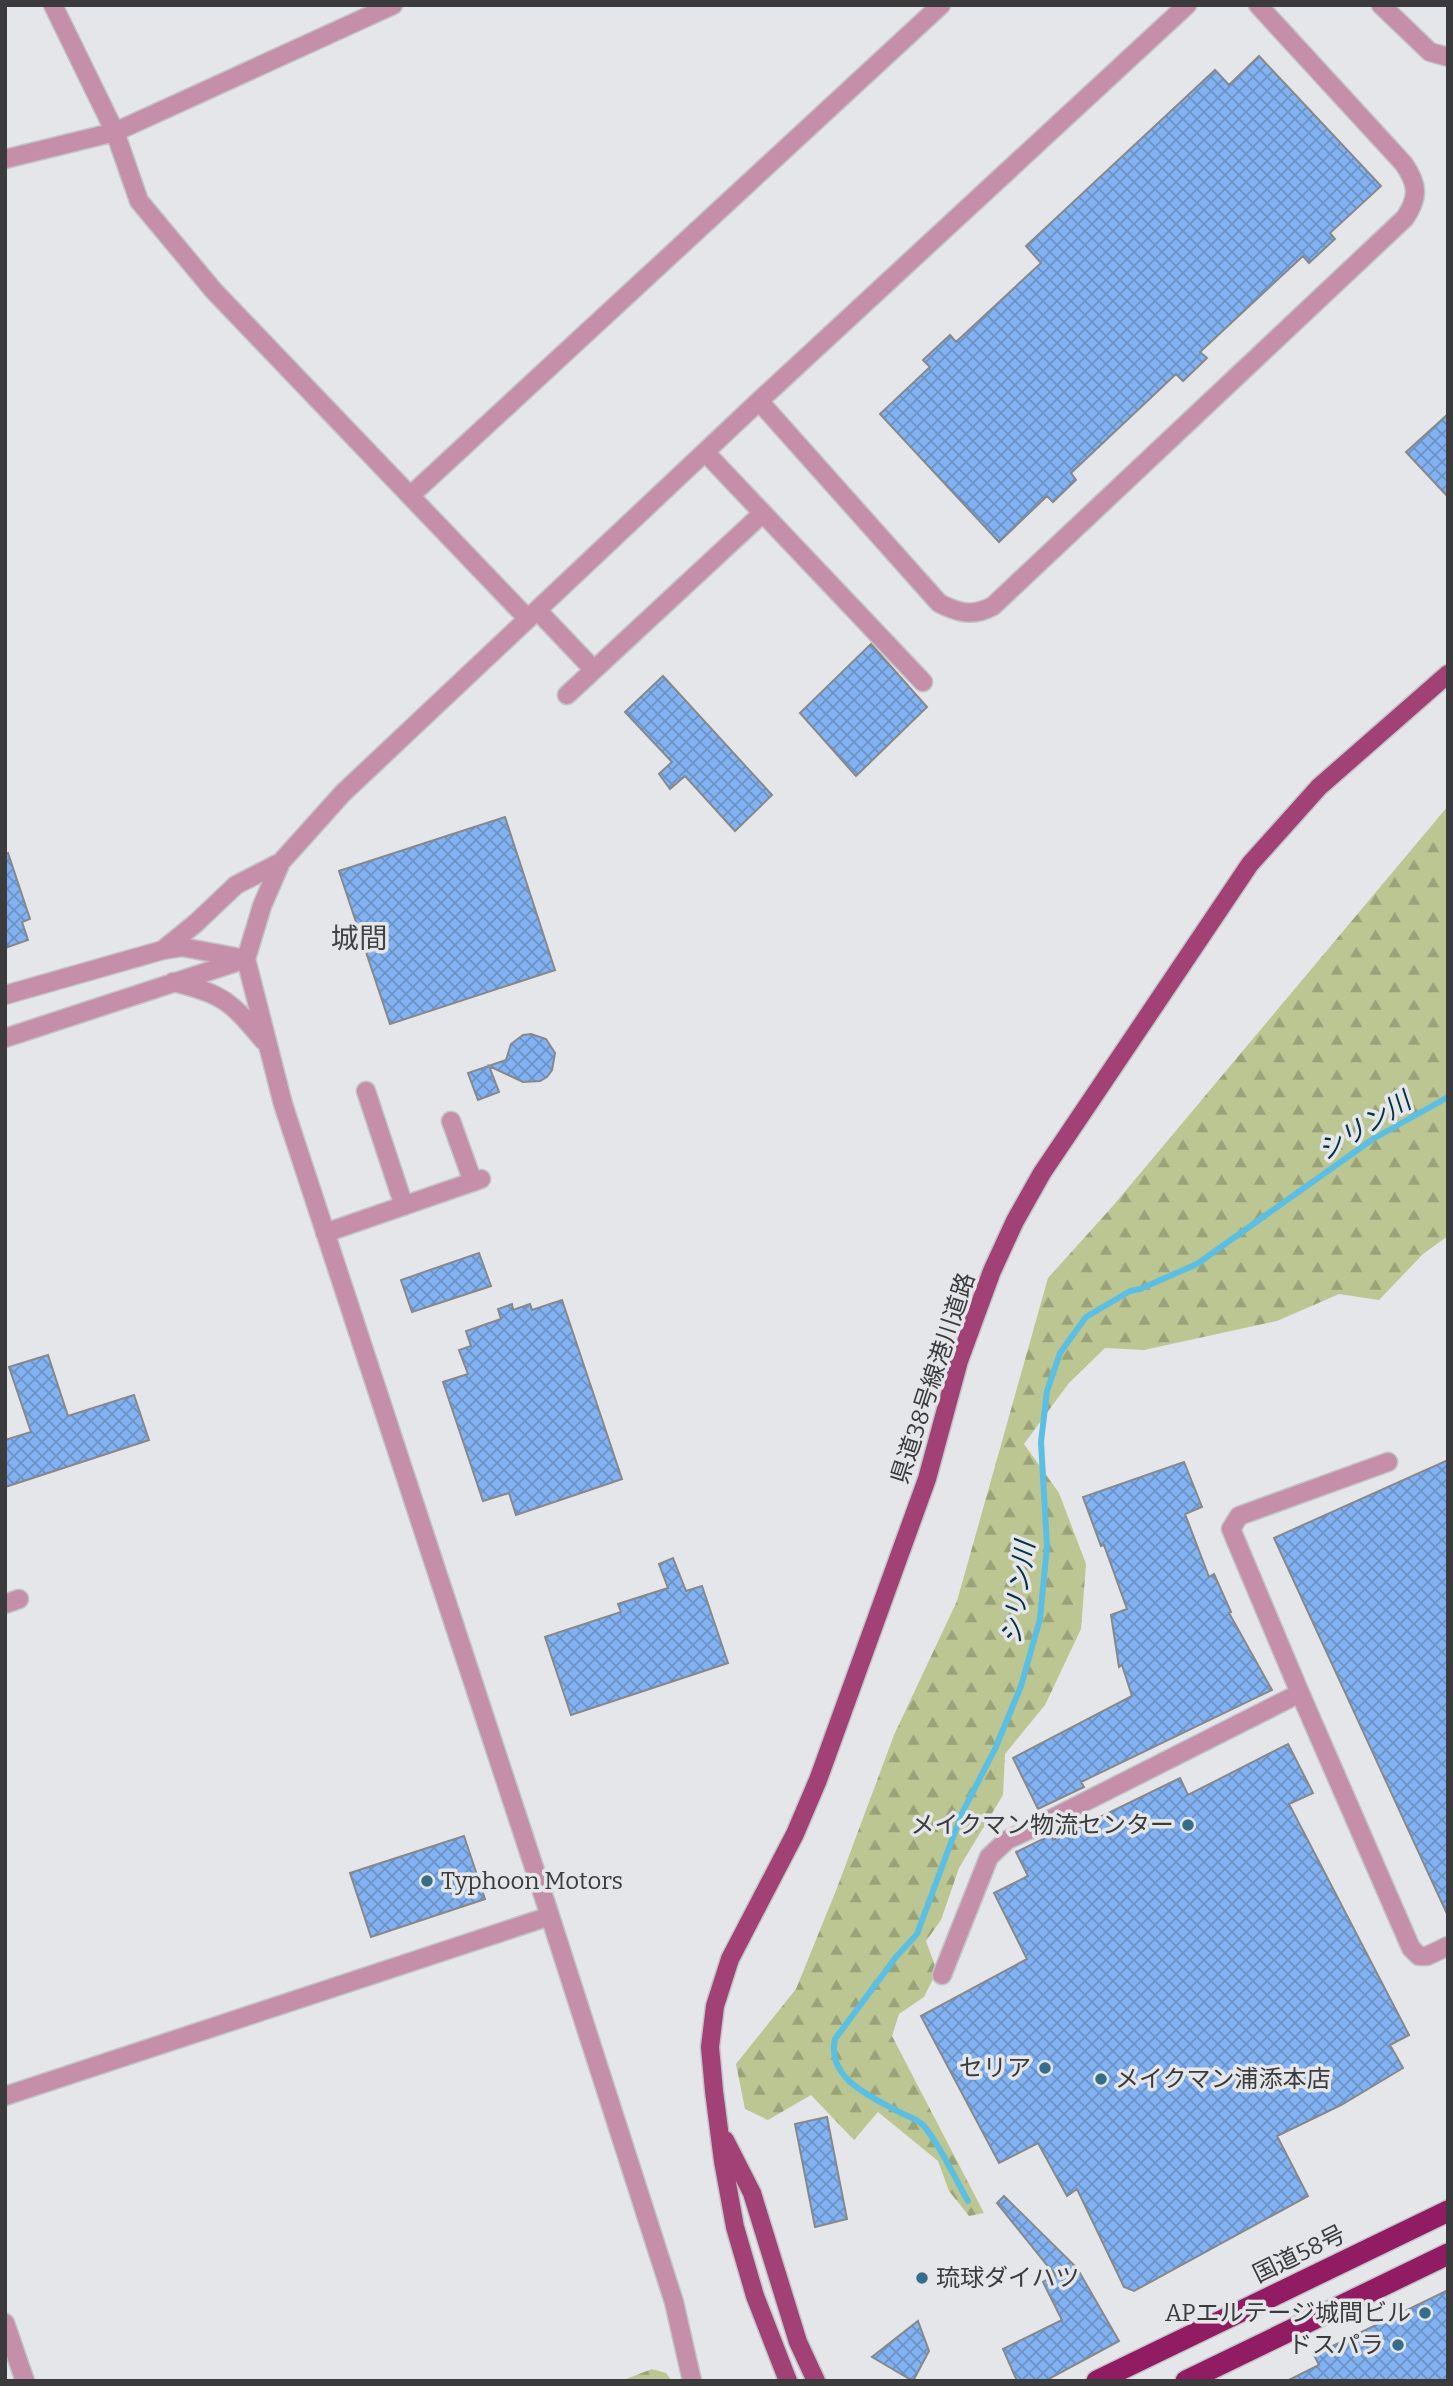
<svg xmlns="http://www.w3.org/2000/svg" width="1453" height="2386" viewBox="0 0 1453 2386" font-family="Bitter,'Noto Sans JP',serif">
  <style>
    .forest { fill: url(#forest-firs) }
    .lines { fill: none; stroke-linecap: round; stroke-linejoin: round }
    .stream { stroke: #5bbfe3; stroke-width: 6 }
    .building { fill: url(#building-cross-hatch); stroke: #86888b; stroke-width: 2 }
    .minor-casing { stroke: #c2c4c7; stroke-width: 21 }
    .major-casing { stroke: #c2c4c7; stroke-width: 21 }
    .highway-casing { stroke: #c2c4c7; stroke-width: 24 }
    .minor { stroke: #c68fa9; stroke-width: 18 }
    .major { stroke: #a14176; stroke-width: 18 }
    .highway { stroke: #921c64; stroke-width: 21 }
    .poi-dot { fill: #386d89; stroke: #e4e6e9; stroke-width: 2.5 }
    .labels { text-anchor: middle; stroke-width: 7; stroke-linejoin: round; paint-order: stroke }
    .street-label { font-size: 24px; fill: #3b3b3d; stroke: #e4e6e9 }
    .poi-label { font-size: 24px; fill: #3b3b3d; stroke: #e4e6e9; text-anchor: end }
    .water-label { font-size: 26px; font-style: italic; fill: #013140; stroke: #e4e6e9 }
    .quarter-label { font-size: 28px; fill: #404244; stroke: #e4e6e9 }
  </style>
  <defs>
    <pattern id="forest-firs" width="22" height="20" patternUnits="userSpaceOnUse" patternTransform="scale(1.75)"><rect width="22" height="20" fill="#bcc693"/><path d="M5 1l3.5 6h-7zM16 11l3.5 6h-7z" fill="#9aa279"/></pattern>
    <pattern id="building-cross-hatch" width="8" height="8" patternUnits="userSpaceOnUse" patternTransform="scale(1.75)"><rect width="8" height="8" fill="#82b2f2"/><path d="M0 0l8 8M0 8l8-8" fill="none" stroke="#6c92c5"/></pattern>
  </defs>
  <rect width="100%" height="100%" fill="#e4e6e9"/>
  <!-- forest -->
  <path class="forest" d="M 1448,806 L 1448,1236 L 1423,1254 L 1379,1300 L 1339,1294 L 1277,1321 L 1144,1350 L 1105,1348 L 1068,1384 L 1024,1444 L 1059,1493 L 1086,1564 L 1081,1629 L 1045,1705 L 1005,1754 L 1003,1795 L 959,1868 L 941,1920 L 926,1941 L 937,1971 L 924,1997 L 899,2014 L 892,2036 L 984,2213 L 969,2216 L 949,2191 L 938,2161 L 878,2112 L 854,2140 L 811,2095 L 768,2120 L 745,2109 L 736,2064 L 796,1989 L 837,1888 L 894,1735 L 957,1601 L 1048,1278 L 1112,1207 Z
    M 652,2369 L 666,2373 L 672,2381 L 621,2381 Z"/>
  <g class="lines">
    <!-- stream -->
    <path class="stream" d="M 968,2201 C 954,2177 942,2148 924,2126 C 919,2120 908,2116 901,2113 C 872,2097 826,2079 835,2039 L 896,1957 L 917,1934 L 962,1813 L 995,1749 L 1021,1686 L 1040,1619 L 1047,1546 L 1041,1442 L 1047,1391 L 1060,1353 L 1086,1317 L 1130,1291 L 1140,1289 L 1197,1264 L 1373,1139 L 1448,1097"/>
  </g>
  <!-- building -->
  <path class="building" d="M 1259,56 L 1381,186 L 1330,233 L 1335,239 L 1309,263 L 1303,256 L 1200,352 L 1207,358 L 1183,381 L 1176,374 L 1071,473 L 1076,480 L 1053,502 L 1047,496 L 999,542 L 880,414 L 930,367 L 923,360 L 950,335 L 956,342 L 1041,263 L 1026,246 L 1215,70 L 1229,85 Z
    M 1448,414 L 1448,497 L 1406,452 Z
    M 871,644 L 927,707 L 856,776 L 800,713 Z
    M 663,676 L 772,795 L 735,831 L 685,776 L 670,789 L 659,774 L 672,762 L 625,712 Z
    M 505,817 L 555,970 L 390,1024 L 339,871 Z
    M 8,853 L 30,919 L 22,922 L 28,940 L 5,948 L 5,854 Z
    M 531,1034 L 546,1039 L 555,1053 L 552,1070 L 547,1077 L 540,1081 L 523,1082 L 489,1066 L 499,1092 L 478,1100 L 468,1073 L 506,1060 L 511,1044 L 523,1035 Z
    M 479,1253 L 491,1286 L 412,1312 L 401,1280 Z
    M 562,1300 L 622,1479 L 516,1515 L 509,1493 L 483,1501 L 443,1382 L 468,1374 L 459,1350 L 471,1346 L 466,1331 L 501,1319 L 498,1309 L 512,1304 L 513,1310 L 530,1304 L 532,1310 Z
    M 48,1355 L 68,1416 L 134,1395 L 149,1440 L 5,1487 L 5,1440 L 31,1432 L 9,1367 Z
    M 1448,1460 L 1448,1916 L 1274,1538 Z
    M 1184,1462 L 1202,1507 L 1185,1514 L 1209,1577 L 1214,1574 L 1231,1612 L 1229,1613 L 1272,1690 L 1081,1782 L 1084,1787 L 1038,1809 L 1013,1758 L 1132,1696 L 1122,1665 L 1119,1667 L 1111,1615 L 1127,1609 L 1104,1545 L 1101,1546 L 1083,1497 Z
    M 673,1558 L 686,1591 L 702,1586 L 728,1663 L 571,1715 L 545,1637 L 621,1612 L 618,1604 L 668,1588 L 659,1564 Z
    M 1288,1744 L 1313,1793 L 1289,1804 L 1409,2035 L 1390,2045 L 1403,2068 L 1341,2105 L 1277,2136 L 1308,2196 L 1134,2291 L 1124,2287 L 1077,2189 L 1067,2196 L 1038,2143 L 999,2163 L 921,2016 L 1027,1959 L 994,1893 L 1028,1876 L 1016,1852 L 1051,1835 L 1053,1840 L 1180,1778 L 1188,1795 Z
    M 464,1836 L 485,1899 L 371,1937 L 350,1873 Z
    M 827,2117 L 847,2219 L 815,2227 L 795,2124 Z
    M 1004,2196 L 1077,2268 L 1119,2341 L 1045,2381 L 1017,2381 L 1003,2349 L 1062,2320 L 1043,2282 L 1055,2275 L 997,2203 Z
    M 1448,2290 L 1448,2381 L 1287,2381 L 1319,2365 L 1314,2355 Z
    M 918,2321 L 929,2351 L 913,2381 L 872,2357 Z"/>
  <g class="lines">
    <defs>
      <path id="minor" d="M 53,5 L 115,132 L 139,201 L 214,291 L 528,619
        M 1381,5 L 1430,52 L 1448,57
        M 5,159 L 115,132 L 393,5
        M 759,401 L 939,603 C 958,613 973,617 993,606 L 1405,218 C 1419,197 1418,185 1404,164 L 1258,5
        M 705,452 L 923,682
        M 410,496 L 941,5
        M 537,610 L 594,670
        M 567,695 L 763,513
        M 164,949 L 196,923 L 236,885 L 281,862
        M 173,982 C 224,994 231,1002 264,1041
        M 5,995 L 163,950 L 182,947 L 246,959
        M 5,1038 L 246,959
        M 366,1091 L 404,1206
        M 451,1121 L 473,1182
        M 325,1233 L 481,1179
        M 1388,1462 L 1239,1516 L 1231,1529 L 1300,1693 L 1411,1948 L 1419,1956 L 1427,1956 L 1448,1946
        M 5,1604 L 19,1599
        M 942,1975 L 989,1857 L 1007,1840 L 1033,1828 L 1300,1693
        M 5,2096 L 550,1916
        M 5,2323 L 25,2381
        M 692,2381 L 674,2302 L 550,1916 L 283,1104 L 246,959 L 262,906 L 281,862 L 343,793 L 759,401 L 1187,5"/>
      <path id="major" d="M 725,2140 L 752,2193 L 798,2342 L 816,2381
        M 788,2381 L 755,2296 L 735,2227 L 723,2161 L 714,2091 L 710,2047 L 715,2006 L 730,1959 L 795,1834 L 818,1780 L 927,1479 L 959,1361 L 992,1271 L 1015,1221 L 1042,1173 L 1250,864 L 1319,787 L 1448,674"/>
      <path id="highway" d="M 1097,2381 L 1448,2211
        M 1186,2381 L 1448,2254"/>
    </defs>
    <!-- minor casing -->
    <use href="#minor" class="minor-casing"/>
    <!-- major casing -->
    <use href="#major" class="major-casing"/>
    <!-- highway casing -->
    <use href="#highway" class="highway-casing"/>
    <!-- minor -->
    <use href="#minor" class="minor"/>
    <!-- major -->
    <use href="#major" class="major"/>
    <!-- highway -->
    <use href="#highway" class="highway"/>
  </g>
  <!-- markers -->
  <g class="poi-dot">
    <circle cx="1188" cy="1825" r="7"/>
    <circle cx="427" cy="1881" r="7"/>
    <circle cx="1045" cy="2068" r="7"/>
    <circle cx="1101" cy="2079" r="7"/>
    <circle cx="922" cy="2278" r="7"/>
    <circle cx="1425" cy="2313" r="7"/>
    <circle cx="1398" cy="2345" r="7"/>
  </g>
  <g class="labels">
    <!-- street labels -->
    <g class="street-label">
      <text transform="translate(933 1378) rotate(-72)" y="8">県道38号線港川道路</text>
      <text transform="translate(1299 2254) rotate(-26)" y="8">国道58号</text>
    </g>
    <!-- poi labels -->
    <g class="poi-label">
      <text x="1174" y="1833">メイクマン物流センター</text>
      <text x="441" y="1889" text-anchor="start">Typhoon Motors</text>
      <text x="1031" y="2076">セリア</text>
      <text x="1115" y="2087" text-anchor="start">メイクマン浦添本店</text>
      <text x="936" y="2286" text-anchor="start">琉球ダイハツ</text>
      <text x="1411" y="2321">APエルテージ城間ビル</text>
      <text x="1384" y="2353">ドスパラ</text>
    </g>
    <!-- water labels -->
    <g class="water-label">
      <text transform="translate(1364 1126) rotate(-32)" y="9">シリン川</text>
      <text transform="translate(1018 1593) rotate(-82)" y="9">シリン川</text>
    </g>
    <!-- quarter labels -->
    <g class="quarter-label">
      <text x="359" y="948">城間</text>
    </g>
  </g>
  <!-- border -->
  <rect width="1453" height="2386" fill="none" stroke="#3b3b3d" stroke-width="14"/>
</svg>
